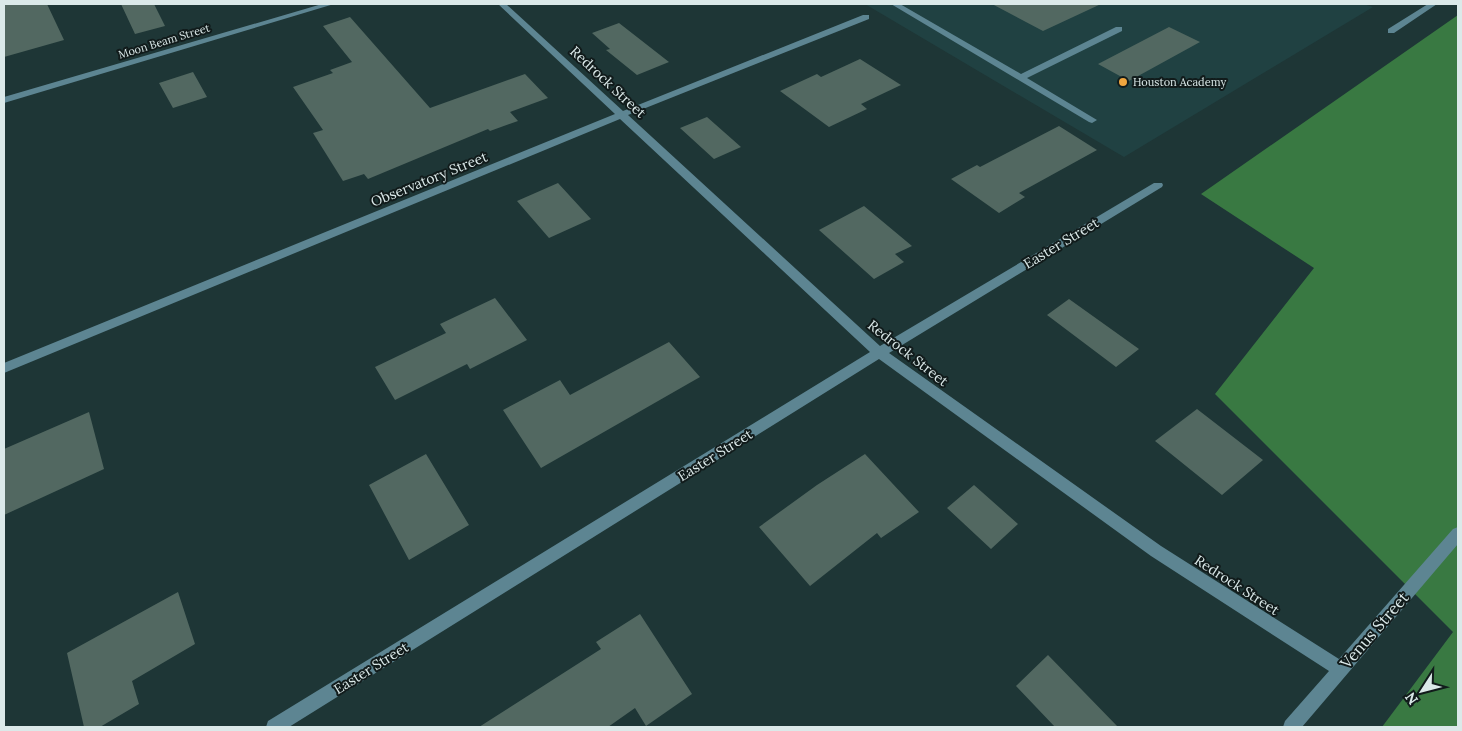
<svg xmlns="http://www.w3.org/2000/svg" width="1462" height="731" viewBox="0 0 1462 731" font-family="Lora,serif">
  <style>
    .built { fill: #204142 }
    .forest { fill: #397942 }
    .building { fill: #526861 }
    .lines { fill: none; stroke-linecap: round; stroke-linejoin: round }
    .minor { fill: #5d8592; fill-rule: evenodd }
    .poi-dot { fill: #f0a63f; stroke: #111b1b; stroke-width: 2 }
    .labels { text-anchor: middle; stroke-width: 4; stroke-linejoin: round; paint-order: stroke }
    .far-street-label { font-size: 11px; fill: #dbe9e9; stroke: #111b1b }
    .far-poi-label { font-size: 11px; fill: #dbe9e9; stroke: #111b1b; text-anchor: start }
    .street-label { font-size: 14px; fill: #dbe9e9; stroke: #111b1b }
    .near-street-label { font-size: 16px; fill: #dbe9e9; stroke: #111b1b }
  </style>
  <rect width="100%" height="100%" fill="#1e3636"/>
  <!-- built -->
  <path class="built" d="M 865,4 L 1363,4 L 1373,7 L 1124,157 Z"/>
  <!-- forest -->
  <path class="forest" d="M 1458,15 L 1458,727 L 1382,727 L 1453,632 L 1215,394 L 1314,268 L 1201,194 Z"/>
  <!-- building -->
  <path class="building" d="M 4,4 L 47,4 L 64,40 L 4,57 Z
    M 121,4 L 154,4 L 165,26 L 135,34 Z
    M 992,4 L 1101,4 L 1043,31 Z
    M 350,17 L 430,108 L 525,74 L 548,98 L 510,112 L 518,121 L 490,131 L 488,129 L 368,179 L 364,174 L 343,181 L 313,133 L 323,130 L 293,87 L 333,73 L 330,70 L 352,62 L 323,26 Z
    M 619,23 L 669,62 L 637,75 L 606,50 L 610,49 L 592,33 Z
    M 1169,27 L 1200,42 L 1129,81 L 1098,64 Z
    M 860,59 L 901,85 L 861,104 L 867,109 L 829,127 L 780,91 L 817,74 L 821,77 Z
    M 193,72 L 207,97 L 173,108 L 159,83 Z
    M 707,117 L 741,147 L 714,159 L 680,128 Z
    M 1059,126 L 1097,150 L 1019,193 L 1025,197 L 999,213 L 951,179 L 977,165 L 980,167 Z
    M 558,183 L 591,219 L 549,238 L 517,201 Z
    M 864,206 L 912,246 L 895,254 L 904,262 L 874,279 L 819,230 Z
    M 495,298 L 527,340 L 470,369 L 467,364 L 395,400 L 375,367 L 446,333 L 440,324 Z
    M 1069,299 L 1139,349 L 1116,367 L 1047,315 Z
    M 669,342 L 700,377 L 541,468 L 503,410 L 560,380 L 570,395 Z
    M 1197,409 L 1263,460 L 1222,495 L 1155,441 Z
    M 89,412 L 104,469 L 4,515 L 4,449 Z
    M 426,454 L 469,525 L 409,560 L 369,485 Z
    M 865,454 L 919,512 L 881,538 L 877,533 L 810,586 L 759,527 L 817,485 Z
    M 974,485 L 1018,524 L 991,549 L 947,508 Z
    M 178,592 L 195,644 L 132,681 L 139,704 L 100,727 L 84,727 L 67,653 Z
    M 640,614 L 692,694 L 646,726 L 635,708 L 608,727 L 479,727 L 601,649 L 596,642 Z
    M 1048,655 L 1118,727 L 1055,727 L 1016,686 Z"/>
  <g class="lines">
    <!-- minor -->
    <path class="minor" d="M 322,4 L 334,4 L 4,103 L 4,97 Z
      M 498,4 L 506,4 L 623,111 L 863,15 L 869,15 L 869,19 L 628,115 L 880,346 L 1154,183 L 1162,183 L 1163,185 L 1162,187 L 889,353 L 1161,546 L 1339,659 L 1453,529 L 1458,527 L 1458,544 L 1302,727 L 1283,727 L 1285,721 L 1329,671 L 1151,556 L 879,359 L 289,727 L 266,727 L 268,721 L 870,352 L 620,119 L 4,373 L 4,363 L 615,114 Z
      M 891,4 L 900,4 L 1021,74 L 1116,27 L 1122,27 L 1122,31 L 1027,78 L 1097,120 L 1092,123 L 1089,122 Z
      M 1428,4 L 1437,4 L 1394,33 L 1388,33 L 1388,29 Z"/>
  </g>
  <!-- markers -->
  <circle class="poi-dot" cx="1123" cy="82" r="5"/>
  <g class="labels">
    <!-- far-street labels -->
    <g class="far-street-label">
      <text transform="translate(164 41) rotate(-17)" y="4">Moon Beam Street</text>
    </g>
    <!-- far-poi labels -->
    <g class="far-poi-label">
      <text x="1133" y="86">Houston Academy</text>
    </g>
    <!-- street labels -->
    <g class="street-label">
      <text transform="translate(608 82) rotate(43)" y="5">Redrock Street</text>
      <text transform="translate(429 179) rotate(-22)" y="5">Observatory Street</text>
      <text transform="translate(1061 243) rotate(-31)" y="5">Easter Street</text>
      <text transform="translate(908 353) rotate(38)" y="5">Redrock Street</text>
      <text transform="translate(715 455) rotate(-32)" y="5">Easter Street</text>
      <text transform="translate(1237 585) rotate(33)" y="5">Redrock Street</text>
      <text transform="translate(371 668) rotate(-32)" y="5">Easter Street</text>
    </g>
    <!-- near-street labels -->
    <g class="near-street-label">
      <text transform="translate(1374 630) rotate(-49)" y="6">Venus Street</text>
    </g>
  </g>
  <!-- border -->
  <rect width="1462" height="731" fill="none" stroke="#dbe9e9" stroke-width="10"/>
  <!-- north arrow -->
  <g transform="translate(1422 691) rotate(234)" stroke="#111b1b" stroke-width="4" paint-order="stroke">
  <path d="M0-4L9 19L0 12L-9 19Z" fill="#dbe9e9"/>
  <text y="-8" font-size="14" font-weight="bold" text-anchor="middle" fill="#dbe9e9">N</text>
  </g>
</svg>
